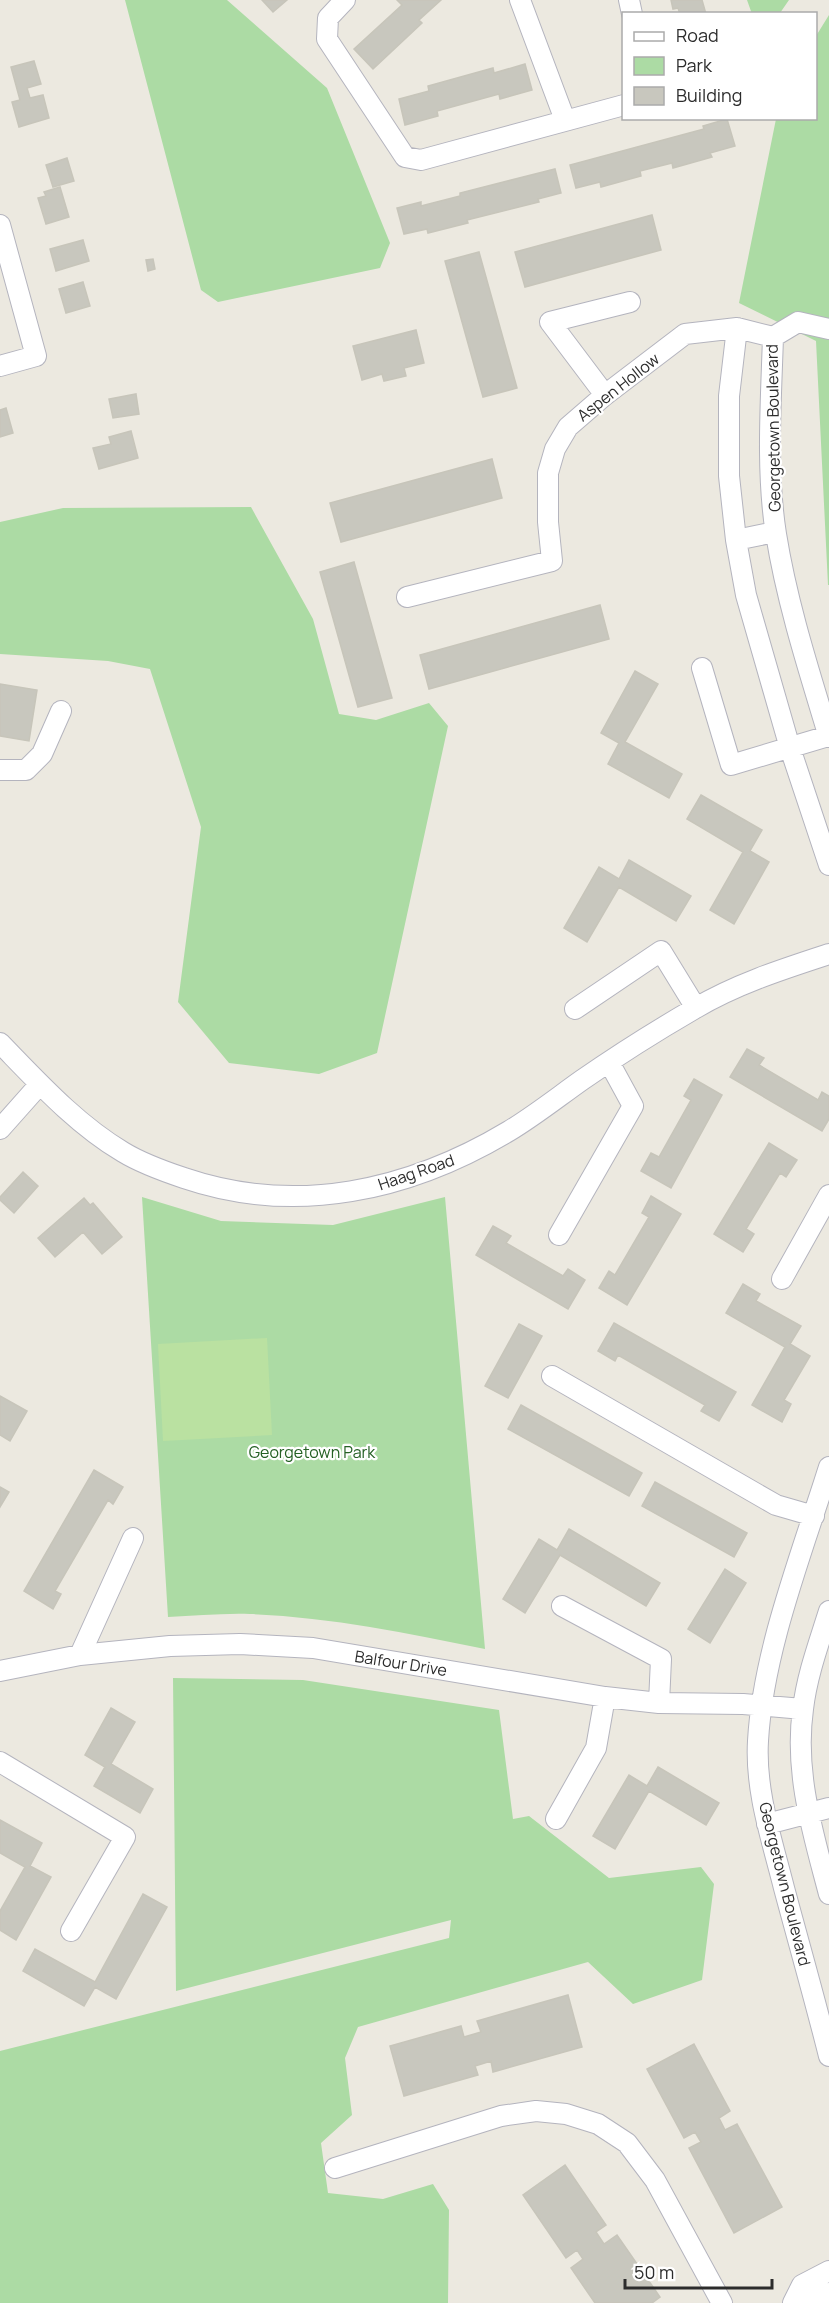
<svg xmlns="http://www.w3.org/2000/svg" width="829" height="2303" viewBox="0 0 829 2303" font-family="Manrope,sans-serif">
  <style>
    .green { fill: #acdba4 }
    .pitch { fill: #bae1a1 }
    .building { fill: #c8c7be; stroke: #c7c5ba; stroke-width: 1.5 }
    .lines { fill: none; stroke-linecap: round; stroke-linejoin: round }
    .minor-casing { stroke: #b4b4be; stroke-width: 22 }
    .minor { stroke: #fff; stroke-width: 20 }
    .labels { text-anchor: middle; stroke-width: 4.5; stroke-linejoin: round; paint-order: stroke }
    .street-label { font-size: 16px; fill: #2c2c2c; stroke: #fff }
    .park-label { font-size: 16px; fill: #256124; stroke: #fff }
  </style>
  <rect width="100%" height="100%" fill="#ece9e0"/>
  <!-- green -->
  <path class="green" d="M 125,0 L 227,0 L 327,88 L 390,243 L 380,268 L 218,302 L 201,290 Z
    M 747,0 L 789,0 L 780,13 L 752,14 Z
    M 829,15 L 829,585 L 828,585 L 816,341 L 739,303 L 776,119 L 816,118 L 816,36 Z
    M 251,507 L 313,619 L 339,714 L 376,720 L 429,703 L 448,726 L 377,1053 L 319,1074 L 229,1063 L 178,1002 L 201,827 L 150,669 L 108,661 L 0,654 L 0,522 L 63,508 Z
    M 142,1197 L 221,1221 L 333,1225 L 445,1197 L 485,1649 C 407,1633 329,1617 250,1614 C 223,1613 195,1616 168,1617 Z
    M 173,1678 L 303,1680 L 499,1710 L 513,1819 L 529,1816 L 609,1878 L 701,1867 L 714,1884 L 702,1980 L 633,2004 L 588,1962 L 358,2027 L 345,2058 L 352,2115 L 321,2143 L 328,2193 L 383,2199 L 433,2184 L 449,2210 L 448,2303 L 0,2303 L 0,2051 L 449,1938 L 451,1920 L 176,1991 Z"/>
  <!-- pitch -->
  <path class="pitch" d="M 267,1338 L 272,1435 L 163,1441 L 158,1344 Z"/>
  <!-- building -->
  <path class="building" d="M 262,0 L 287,0 L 273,12 Z
    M 397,0 L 441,0 L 419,20 L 422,23 L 373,69 L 354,49 L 402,5 Z
    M 671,0 L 702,0 L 706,14 L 680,14 L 678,8 L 673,9 Z
    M 34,61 L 41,84 L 27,88 L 30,98 L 43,95 L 49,118 L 19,127 L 12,102 L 20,100 L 11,67 Z
    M 525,64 L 532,90 L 500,99 L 499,94 L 437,111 L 438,116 L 405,125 L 399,99 L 429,91 L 428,86 L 493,68 L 494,73 Z
    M 727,119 L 735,146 L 710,153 L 712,157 L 673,168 L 672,163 L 640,171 L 641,176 L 601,187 L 600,182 L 576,188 L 570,165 L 704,129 L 703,126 Z
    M 67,158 L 74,181 L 53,187 L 46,165 Z
    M 555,169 L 561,193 L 538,199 L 539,202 L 467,220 L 468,223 L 428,233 L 427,229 L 404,234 L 397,208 L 421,202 L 421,206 L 460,196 L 460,193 Z
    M 60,187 L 69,217 L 46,224 L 38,198 L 46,196 L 44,192 Z
    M 652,215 L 661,250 L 525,287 L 515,252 Z
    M 83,240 L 89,261 L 56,271 L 50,249 Z
    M 479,252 L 517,388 L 483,397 L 445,261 Z
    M 153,259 L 155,269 L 148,271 L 146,260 Z
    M 83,282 L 90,306 L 66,313 L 59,289 Z
    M 416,330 L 424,363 L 404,368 L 406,376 L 384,381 L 382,374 L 362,380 L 353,346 Z
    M 136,394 L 139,414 L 113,418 L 109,399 Z
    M 6,408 L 13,433 L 0,437 L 0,410 Z
    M 131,431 L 138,458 L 99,469 L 93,448 L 111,444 L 109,437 Z
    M 492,459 L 502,498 L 341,542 L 330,503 Z
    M 354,562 L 392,698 L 358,707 L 320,572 Z
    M 600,605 L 609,639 L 429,689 L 420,655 Z
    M 635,671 L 658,684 L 625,742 L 682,774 L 669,798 L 608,764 L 619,743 L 601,733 Z
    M 0,684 L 37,690 L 29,741 L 0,736 Z
    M 701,795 L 762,830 L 750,851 L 769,862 L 734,924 L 710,910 L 743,852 L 687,819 Z
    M 629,860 L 691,896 L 676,921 L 619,887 L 587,942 L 564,928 L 599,867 L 619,879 Z
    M 747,1049 L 764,1058 L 759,1065 L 818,1100 L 822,1092 L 829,1096 L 829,1119 L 822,1131 L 730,1077 Z
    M 694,1079 L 722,1095 L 671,1188 L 641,1171 L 651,1153 L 659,1157 L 691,1100 L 684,1096 Z
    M 769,1143 L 797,1160 L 786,1177 L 780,1173 L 746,1229 L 754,1234 L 743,1252 L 714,1234 Z
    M 23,1172 L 38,1186 L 14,1213 L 0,1200 L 0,1197 Z
    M 651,1196 L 681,1214 L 627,1305 L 599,1288 L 609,1271 L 615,1275 L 649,1217 L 642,1213 Z
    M 84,1198 L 90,1205 L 93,1203 L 122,1237 L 102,1254 L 83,1232 L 55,1257 L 38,1238 Z
    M 493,1226 L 511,1236 L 506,1243 L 563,1276 L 568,1269 L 585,1280 L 568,1309 L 476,1255 Z
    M 743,1284 L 760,1294 L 756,1301 L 801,1326 L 790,1344 L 810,1356 L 784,1400 L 791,1404 L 782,1422 L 752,1405 L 785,1347 L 726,1313 Z
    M 614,1323 L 736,1392 L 719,1421 L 701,1411 L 705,1405 L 618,1355 L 615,1361 L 598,1351 Z
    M 519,1324 L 542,1336 L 508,1398 L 485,1386 Z
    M 0,1396 L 27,1411 L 10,1441 L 0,1435 Z
    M 521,1405 L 642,1473 L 629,1496 L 508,1429 Z
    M 94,1470 L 123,1487 L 113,1504 L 108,1500 L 55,1591 L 61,1594 L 53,1609 L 24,1591 Z
    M 655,1482 L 747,1533 L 734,1557 L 642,1506 Z
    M 0,1487 L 9,1492 L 0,1507 Z
    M 569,1529 L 660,1583 L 646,1606 L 560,1555 L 525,1613 L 503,1599 L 539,1539 L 557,1550 Z
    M 725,1569 L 746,1583 L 710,1643 L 688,1629 Z
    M 111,1708 L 135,1722 L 111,1764 L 153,1789 L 140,1813 L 94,1786 L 105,1767 L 85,1755 Z
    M 658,1767 L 719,1803 L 706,1825 L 649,1791 L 615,1849 L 593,1836 L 629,1775 L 647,1786 Z
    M 0,1820 L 42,1843 L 30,1866 L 51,1877 L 16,1940 L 0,1930 L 0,1911 L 25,1867 L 0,1853 Z
    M 143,1894 L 167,1907 L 116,1999 L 95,1987 L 84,2006 L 23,1971 L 35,1949 L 95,1982 Z
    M 568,1995 L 582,2047 L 493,2072 L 491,2061 L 475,2066 L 478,2075 L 404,2096 L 390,2046 L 461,2026 L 464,2037 L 481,2032 L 477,2021 Z
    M 694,2044 L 730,2111 L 719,2118 L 725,2130 L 737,2124 L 782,2207 L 734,2233 L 689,2148 L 701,2142 L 695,2132 L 684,2138 L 647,2069 Z
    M 565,2165 L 606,2225 L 596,2232 L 604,2244 L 617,2235 L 660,2297 L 652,2303 L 595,2303 L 571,2268 L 583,2259 L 577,2250 L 566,2258 L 523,2195 Z"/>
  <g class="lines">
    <defs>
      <path id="minor" d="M 345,0 L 328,18 L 327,39 L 405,157 L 421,160 L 624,105
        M 520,0 L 565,120
        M 629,0 L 632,14
        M 0,225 L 36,356 L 0,366
        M 773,337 L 798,322 L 829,329
        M 605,395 L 550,322 L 630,302
        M 736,540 L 775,532
        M 407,597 L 552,561 L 548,522 L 548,473 L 555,449 L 568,427 L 605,395 L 685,334 L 737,328
        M 702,668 L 731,765 L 828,736
        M 829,737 C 809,671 787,603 776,534 C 766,471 771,401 773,337 L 737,328 L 729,396 L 729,476 L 736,540 L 746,595 L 790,748 L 829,865
        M 0,770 L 26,770 L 42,754 L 61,711
        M 575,1009 L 661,951 L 696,1008
        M 0,1043 C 38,1082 76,1124 123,1152 C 141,1163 163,1171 184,1178 C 296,1216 409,1191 509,1131 C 534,1116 558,1097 582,1080 C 618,1055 656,1031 694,1009 C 736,984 783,969 829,954
        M 0,1129 L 40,1084
        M 559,1235 L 633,1106 L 609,1062
        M 782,1279 L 829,1195
        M 552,1376 L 776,1505 L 814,1516
        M 829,1467 C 802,1553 763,1651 758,1741 C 755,1791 772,1840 784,1888 C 799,1944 815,2000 829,2056
        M 562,1606 L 661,1659 L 659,1703
        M 829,1611 C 819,1643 807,1675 803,1709 C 794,1773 813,1833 829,1894
        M 80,1655 L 133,1538
        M 0,1671 L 80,1655 L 170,1646 L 240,1644 L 313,1648 L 605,1697 L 659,1703 L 743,1704 L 803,1709
        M 0,1762 L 125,1837 L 71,1931
        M 556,1819 L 596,1748 L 605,1697
        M 767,1824 L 829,1808
        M 335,2168 L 501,2116 L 536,2111 L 566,2114 L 598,2124 L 627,2143 L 655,2180 L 722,2303
        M 793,2303 L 802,2285 L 829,2271
        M 796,2303 L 812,2302 L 829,2293"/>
    </defs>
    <!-- minor casing -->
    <use href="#minor" class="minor-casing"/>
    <!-- minor -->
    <use href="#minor" class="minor"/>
  </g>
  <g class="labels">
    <!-- street labels -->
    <g class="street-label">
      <text transform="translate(618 387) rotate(-38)" y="6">Aspen Hollow</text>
      <text transform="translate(773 428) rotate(-91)" y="6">Georgetown Boulevard</text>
      <text transform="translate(416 1172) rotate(-19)" y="6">Haag Road</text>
      <text transform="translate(401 1663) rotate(9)" y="6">Balfour Drive</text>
      <text transform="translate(785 1884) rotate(76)" y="6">Georgetown Boulevard</text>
    </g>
    <!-- park labels -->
    <g class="park-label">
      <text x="312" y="1458">Georgetown Park</text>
    </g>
  </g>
  <!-- legend -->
  <rect x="622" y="12" width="195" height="108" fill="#ffffff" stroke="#ababab" stroke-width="1.5"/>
  <rect x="634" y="32" width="30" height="9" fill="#ffffff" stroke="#ababab" stroke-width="1.5"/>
  <text x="676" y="42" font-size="18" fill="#2c2c2c">Road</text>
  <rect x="634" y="57" width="30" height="18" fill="#acdba4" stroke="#ababab" stroke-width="1.5"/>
  <text x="676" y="72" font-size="18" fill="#2c2c2c">Park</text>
  <rect x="634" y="87" width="30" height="18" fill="#c8c7be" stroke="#ababab" stroke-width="1.5"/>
  <text x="676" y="102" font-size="18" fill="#2c2c2c">Building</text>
  <!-- scale -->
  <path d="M625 2279v9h147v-9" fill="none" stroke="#2c2c2c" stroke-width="3"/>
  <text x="634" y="2279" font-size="18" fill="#2c2c2c" stroke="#ffffff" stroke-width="4.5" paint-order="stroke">50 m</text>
</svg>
